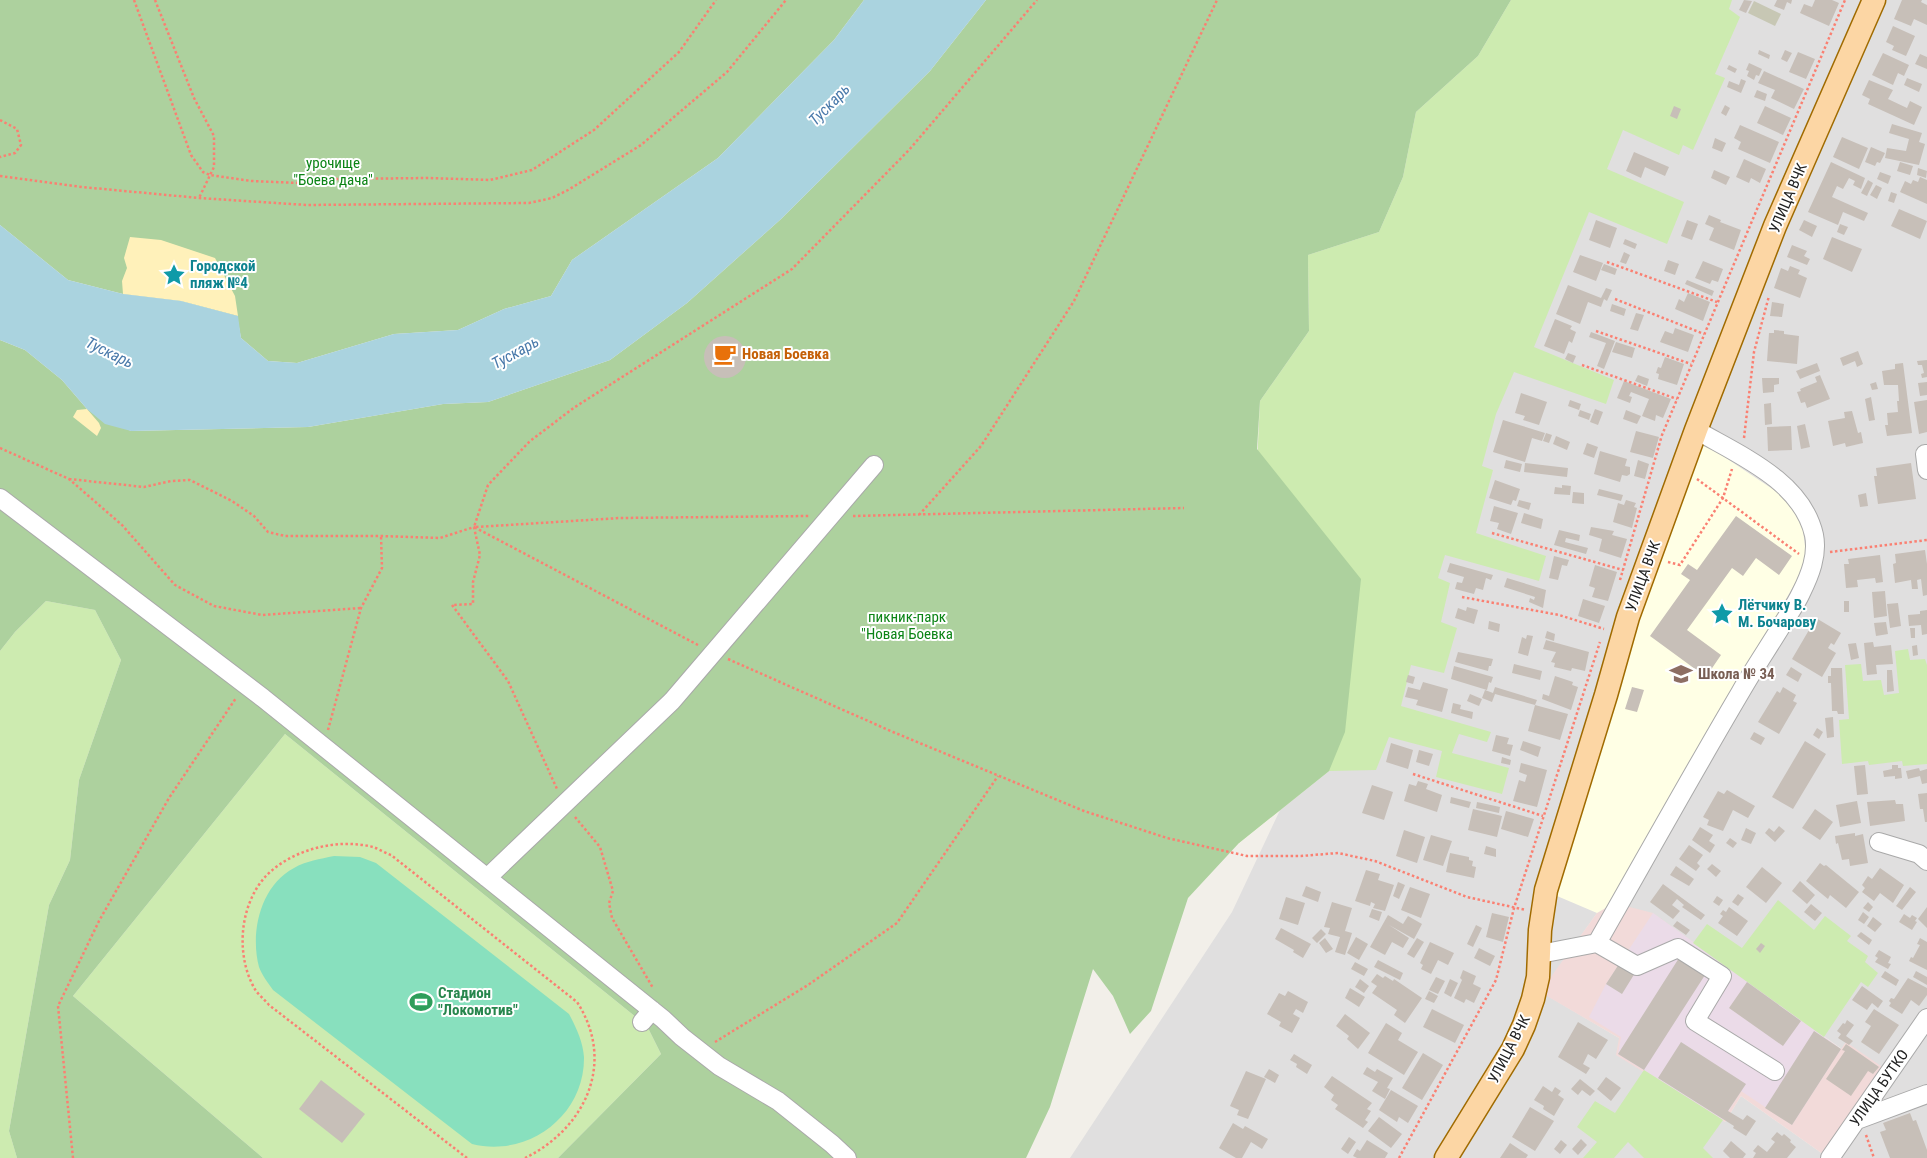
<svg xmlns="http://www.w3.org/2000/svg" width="1927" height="1158" viewBox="0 0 1927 1158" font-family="'Roboto Condensed',sans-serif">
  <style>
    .residential { fill: #e0dfdf; fill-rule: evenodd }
    .commercial { fill: #f2dad9 }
    .industrial { fill: #ebdbe8 }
    .education { fill: #ffffe5 }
    .construction { fill: #c7c7b4 }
    .grass { fill: #cdebb0 }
    .forest { fill: #add19e }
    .sand { fill: #fff1ba }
    .pitch { fill: #88e0be }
    .water { fill: #aad3df }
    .building { fill: #c7bfb8 }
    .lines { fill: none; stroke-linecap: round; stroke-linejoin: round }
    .minor-casing { stroke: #a9a9a9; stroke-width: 20 }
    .major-casing { stroke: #a06b00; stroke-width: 25 }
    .path { stroke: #fa8072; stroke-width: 2.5; stroke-dasharray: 2.5 2.5; stroke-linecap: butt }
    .minor { stroke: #fff; stroke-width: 18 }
    .major { stroke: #fcd6a4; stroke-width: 22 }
    .labels { text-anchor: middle; stroke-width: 4; stroke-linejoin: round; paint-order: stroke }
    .park-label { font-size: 15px; fill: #0c8416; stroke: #fff }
    .street-label { font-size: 15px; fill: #222; stroke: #fff }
    .culture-label { font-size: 15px; font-weight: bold; fill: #0d838f; stroke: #fff; text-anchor: start }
    .food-label { font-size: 15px; font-weight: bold; fill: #c56008; stroke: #fff; text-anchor: start }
    .education-label { font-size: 15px; font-weight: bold; fill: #785e54; stroke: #fff; text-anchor: start }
    .leisure-label { font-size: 15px; font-weight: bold; fill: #27864d; stroke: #fff; text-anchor: start }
    .water-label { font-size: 16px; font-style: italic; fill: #4a7aab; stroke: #fff }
  </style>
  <rect width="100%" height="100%" fill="#f2efe9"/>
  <!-- residential -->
  <path class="residential" d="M 1614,0 L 1927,0 L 1927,1158 L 1070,1158 L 1232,912 L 1304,759 ZM 1614,903 L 1747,982 L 1842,1049 L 1846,1042 L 1827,1157 L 1741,1096 L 1725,1122 L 1619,1038 L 1541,992 L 1597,913 Z"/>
  <!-- commercial -->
  <path class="commercial" d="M 1614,903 L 1653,913 L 1841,1049 L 1846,1042 L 1894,1075 L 1827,1157 L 1741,1096 L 1725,1122 L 1616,1055 L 1619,1038 L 1540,992 L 1597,913 Z"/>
  <!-- industrial -->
  <path class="industrial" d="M 1653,913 L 1841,1049 L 1792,1125 L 1741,1091 L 1723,1120 L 1618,1054 L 1621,1037 L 1589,1017 L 1606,984 Z"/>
  <!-- education -->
  <path class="education" d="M 1702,442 L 1786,498 L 1802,523 L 1807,562 L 1614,903 L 1597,913 L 1550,893 L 1610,695 Z"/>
  <!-- construction -->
  <path class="construction" d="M 1754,1 L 1781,14 L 1775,26 L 1748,13 Z"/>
  <!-- grass -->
  <path class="grass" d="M 1511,0 L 1732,0 L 1729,9 L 1740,17 L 1715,74 L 1725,78 L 1693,150 L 1683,145 L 1679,155 L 1623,130 L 1607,169 L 1684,202 L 1667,244 L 1589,212 L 1534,347 L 1614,380 L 1606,404 L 1514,372 L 1496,414 L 1482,466 L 1493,470 L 1476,533 L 1546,556 L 1539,581 L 1445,555 L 1438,578 L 1450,583 L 1441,622 L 1457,628 L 1444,673 L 1411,665 L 1401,706 L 1491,732 L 1487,742 L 1459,734 L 1452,753 L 1509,768 L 1502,794 L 1436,777 L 1442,751 L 1389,737 L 1376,770 L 1329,771 L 1239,843 L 1260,401 L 1309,331 L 1308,255 L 1379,232 L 1403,177 L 1416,112 L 1478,56 Z
    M 46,601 L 95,610 L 121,660 L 79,780 L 70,860 L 49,905 L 9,1131 L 17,1158 L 0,1158 L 0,651 L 15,632 Z
    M 1908,649 L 1910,660 L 1925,659 L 1927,665 L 1927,764 L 1903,766 L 1902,761 L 1869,765 L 1868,761 L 1842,764 L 1839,720 L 1849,719 L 1845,665 L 1861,664 L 1863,681 L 1881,680 L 1884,695 L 1899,693 L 1895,651 Z
    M 285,734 L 647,1026 L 661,1054 L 558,1158 L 263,1158 L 73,996 Z
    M 1778,900 L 1814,930 L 1825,916 L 1851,936 L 1847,941 L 1868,956 L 1865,962 L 1878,973 L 1868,987 L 1861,982 L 1824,1037 L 1693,943 L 1707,924 L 1742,948 Z
    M 1644,1070 L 1723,1120 L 1703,1148 L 1713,1158 L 1644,1158 L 1628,1142 L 1614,1158 L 1583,1158 L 1597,1142 L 1577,1127 L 1595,1101 L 1615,1113 Z"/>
  <!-- forest -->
  <path class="forest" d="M 0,0 L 864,0 L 834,40 L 718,158 L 572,260 L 551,296 L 504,309 L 458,330 L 394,334 L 297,363 L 268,361 L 241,338 L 237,316 L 181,301 L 123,294 L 68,280 L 0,225 Z
    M 986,0 L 1511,0 L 1478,56 L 1416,112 L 1403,177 L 1379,232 L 1308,255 L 1309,331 L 1260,401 L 1257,449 L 1361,579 L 1345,732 L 1329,771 L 1239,843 L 1188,898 L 1151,1011 L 1130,1034 L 1113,996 L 1093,969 L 1050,1107 L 1026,1158 L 558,1158 L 661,1054 L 647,1026 L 285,734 L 73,996 L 263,1158 L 17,1158 L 9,1131 L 49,905 L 70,860 L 79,780 L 121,660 L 95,610 L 46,601 L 15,632 L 0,651 L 0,340 L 25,350 L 62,380 L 87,409 L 131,431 L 308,427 L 443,404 L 488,402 L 610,360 L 687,303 L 781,219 L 930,71 Z"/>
  <!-- sand -->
  <path class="sand" d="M 130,237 L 161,240 L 215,258 L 235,296 L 238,316 L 181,301 L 123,294 L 122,281 L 127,268 L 124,258 Z
    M 87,409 L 99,423 L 101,428 L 97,436 L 73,417 L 77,410 Z"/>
  <!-- pitch -->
  <path class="pitch" d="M 334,856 L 360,857 L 376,863 L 569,1014 C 576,1027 583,1042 584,1057 C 585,1115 529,1158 472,1144 L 273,990 C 268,983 262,975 259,967 C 250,933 260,886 294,868 C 306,861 320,859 334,856 Z"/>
  <!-- water -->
  <path class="water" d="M 864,0 L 986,0 L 930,71 L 781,219 L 687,303 L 610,360 L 488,402 L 443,404 L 308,427 L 131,431 L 105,424 L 87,409 L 62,380 L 25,350 L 0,340 L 0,225 L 68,280 L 123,294 L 181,301 L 238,316 L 241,338 L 268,361 L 297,363 L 394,334 L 458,330 L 504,309 L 551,296 L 572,260 L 718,158 L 834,40 Z"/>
  <!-- building -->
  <path class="building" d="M 1744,0 L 1752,1 L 1746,13 L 1739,10 Z
    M 1777,0 L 1792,0 L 1791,4 L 1787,2 L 1784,10 L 1774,6 Z
    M 1815,0 L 1832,0 L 1839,3 L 1829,26 L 1800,13 L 1804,4 L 1812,7 Z
    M 1902,0 L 1922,0 L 1921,2 L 1927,5 L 1927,25 L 1914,19 L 1911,26 L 1894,19 Z
    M 1893,26 L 1915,36 L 1906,56 L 1892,50 L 1894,46 L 1886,42 Z
    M 1759,50 L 1770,55 L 1769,59 L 1758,54 Z
    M 1785,50 L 1792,53 L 1787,62 L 1781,59 Z
    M 1798,52 L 1815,59 L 1806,79 L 1789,72 Z
    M 1883,53 L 1909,65 L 1904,76 L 1898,73 L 1893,85 L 1872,75 Z
    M 1920,54 L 1927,57 L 1927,69 L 1915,64 Z
    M 1749,63 L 1762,69 L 1759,76 L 1756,75 L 1754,80 L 1747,76 L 1749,71 L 1746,70 Z
    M 1729,65 L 1737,69 L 1735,73 L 1727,69 Z
    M 1764,71 L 1804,89 L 1794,109 L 1771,98 L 1775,90 L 1758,83 Z
    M 1907,78 L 1922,84 L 1919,92 L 1904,85 Z
    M 1741,79 L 1746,81 L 1741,93 L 1727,87 L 1729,81 L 1739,85 Z
    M 1869,80 L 1893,90 L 1888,99 L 1907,108 L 1910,101 L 1922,107 L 1914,125 L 1868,104 L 1870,99 L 1862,95 Z
    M 1757,90 L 1767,94 L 1765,101 L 1754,97 Z
    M 1725,105 L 1730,108 L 1726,116 L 1721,113 Z
    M 1674,106 L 1681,109 L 1677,119 L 1670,116 Z
    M 1765,106 L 1791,118 L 1783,135 L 1757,123 Z
    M 1892,124 L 1922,133 L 1919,142 L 1925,144 L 1919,165 L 1885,158 L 1887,148 L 1906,151 L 1909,139 L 1889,133 Z
    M 1740,125 L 1779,142 L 1770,163 L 1738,149 L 1741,142 L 1734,138 Z
    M 1842,137 L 1868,148 L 1859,169 L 1833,157 Z
    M 1715,138 L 1726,143 L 1722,152 L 1712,148 Z
    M 1871,147 L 1885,153 L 1880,163 L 1877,162 L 1875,166 L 1865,162 Z
    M 1634,152 L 1669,167 L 1665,176 L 1645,167 L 1641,178 L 1626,171 Z
    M 1744,159 L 1766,169 L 1760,183 L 1751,178 L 1749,183 L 1736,177 Z
    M 1831,162 L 1865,178 L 1861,189 L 1853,185 L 1855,181 L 1849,178 L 1843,189 L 1837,186 L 1832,197 L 1868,213 L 1864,221 L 1843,212 L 1838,225 L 1808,212 Z
    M 1900,162 L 1913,166 L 1910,175 L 1897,171 Z
    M 1918,168 L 1927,171 L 1926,178 L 1917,175 Z
    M 1714,170 L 1730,177 L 1726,185 L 1711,178 Z
    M 1880,172 L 1891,176 L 1888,184 L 1877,179 Z
    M 1920,177 L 1927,180 L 1927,204 L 1900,192 L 1905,181 L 1911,184 L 1913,180 L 1918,182 Z
    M 1868,180 L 1873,183 L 1867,196 L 1861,193 Z
    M 1876,185 L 1882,188 L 1877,199 L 1870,195 Z
    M 1891,192 L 1897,194 L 1894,203 L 1888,201 Z
    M 1899,209 L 1927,221 L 1920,239 L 1891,226 Z
    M 1709,215 L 1721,220 L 1720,222 L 1741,230 L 1734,250 L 1709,240 L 1714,228 L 1705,224 Z
    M 1596,220 L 1617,228 L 1610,248 L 1589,240 Z
    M 1687,220 L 1698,224 L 1692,240 L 1681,236 Z
    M 1804,220 L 1817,226 L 1812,237 L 1799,230 Z
    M 1840,224 L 1848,227 L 1844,235 L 1837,232 Z
    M 1832,237 L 1862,249 L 1852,272 L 1823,259 Z
    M 1625,239 L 1637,244 L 1635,249 L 1623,244 Z
    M 1792,245 L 1807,251 L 1804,256 L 1810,259 L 1807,265 L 1787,257 Z
    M 1624,252 L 1630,255 L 1626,264 L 1620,262 Z
    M 1580,255 L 1603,263 L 1596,281 L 1573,272 Z
    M 1668,260 L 1679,264 L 1675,275 L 1664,271 Z
    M 1703,261 L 1723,269 L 1718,282 L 1712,280 L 1710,284 L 1695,278 Z
    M 1604,264 L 1617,269 L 1615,275 L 1601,270 Z
    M 1790,266 L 1800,270 L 1798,274 L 1807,278 L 1800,298 L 1774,288 L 1781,268 L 1788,271 Z
    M 1687,280 L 1714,291 L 1712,296 L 1685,284 Z
    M 1568,285 L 1601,298 L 1606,288 L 1612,290 L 1607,301 L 1604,299 L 1601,307 L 1588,302 L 1580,324 L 1556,314 Z
    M 1688,293 L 1710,302 L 1703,321 L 1675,309 L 1679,299 L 1684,302 Z
    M 1772,302 L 1784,304 L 1782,317 L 1770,316 Z
    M 1612,304 L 1626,309 L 1624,316 L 1610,311 Z
    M 1636,313 L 1644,315 L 1638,331 L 1630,329 Z
    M 1555,319 L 1572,326 L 1570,329 L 1576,332 L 1572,343 L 1569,341 L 1564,354 L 1544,346 Z
    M 1675,328 L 1694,335 L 1688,352 L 1660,342 L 1665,331 L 1673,334 Z
    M 1774,330 L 1784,331 L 1784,334 L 1799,336 L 1797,364 L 1767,361 L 1769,333 L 1774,333 Z
    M 1591,332 L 1615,341 L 1604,369 L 1597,366 L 1606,343 L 1589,337 Z
    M704 357a21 21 0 1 1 42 0a21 21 0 1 1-42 0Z
    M 1616,342 L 1635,348 L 1632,358 L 1612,352 Z
    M 1858,351 L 1863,364 L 1857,367 L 1855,361 L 1843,366 L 1840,358 Z
    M 1568,353 L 1576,356 L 1573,363 L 1565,359 Z
    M 1665,357 L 1684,364 L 1677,385 L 1658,379 L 1659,374 L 1656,373 L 1658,367 L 1661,368 Z
    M 1927,360 L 1927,377 L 1922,378 L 1921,374 L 1924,373 L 1922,365 L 1918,365 L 1917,361 Z
    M 1817,363 L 1820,371 L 1800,379 L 1796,371 Z
    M 1903,363 L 1912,433 L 1887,436 L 1885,425 L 1888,425 L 1887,413 L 1898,412 L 1897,401 L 1899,401 L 1898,385 L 1884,385 L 1882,371 L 1895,369 L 1895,364 Z
    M 1638,375 L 1649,379 L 1647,386 L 1635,381 Z
    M 1820,375 L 1830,399 L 1807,408 L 1805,402 L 1801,403 L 1797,392 L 1801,391 L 1800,389 L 1817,382 L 1815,377 Z
    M 1762,378 L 1779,378 L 1779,384 L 1774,385 L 1774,392 L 1763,393 Z
    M 1624,381 L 1671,399 L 1663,418 L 1656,415 L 1655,421 L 1642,416 L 1649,399 L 1631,392 L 1629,396 L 1632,397 L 1630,403 L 1617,398 Z
    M 1876,382 L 1878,389 L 1872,390 L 1870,384 Z
    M 1927,382 L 1927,395 L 1920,396 L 1918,383 Z
    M 1521,393 L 1547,402 L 1539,425 L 1523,420 L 1525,416 L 1515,413 Z
    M 1871,397 L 1875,420 L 1869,421 L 1865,399 Z
    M 1570,400 L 1581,404 L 1579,410 L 1568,406 Z
    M 1927,400 L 1927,432 L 1919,434 L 1914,402 Z
    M 1771,403 L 1772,424 L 1765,425 L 1764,404 Z
    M 1595,409 L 1603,412 L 1598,425 L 1590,422 Z
    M 1580,410 L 1591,414 L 1589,420 L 1578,416 Z
    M 1626,410 L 1641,416 L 1637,424 L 1623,419 Z
    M 1852,411 L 1858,433 L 1861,432 L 1863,443 L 1846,447 L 1845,443 L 1833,446 L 1828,421 L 1845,418 L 1844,412 Z
    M 1503,420 L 1545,433 L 1542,441 L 1532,438 L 1525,462 L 1493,452 Z
    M 1805,424 L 1810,447 L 1801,449 L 1797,426 Z
    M 1791,426 L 1792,450 L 1768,451 L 1767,427 Z
    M 1636,431 L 1659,437 L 1653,458 L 1630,452 Z
    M 1546,433 L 1552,435 L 1549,443 L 1543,441 Z
    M 1556,436 L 1570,442 L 1567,450 L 1553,444 Z
    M 1587,443 L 1598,447 L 1594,458 L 1583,454 Z
    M 1600,451 L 1627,459 L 1625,466 L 1630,467 L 1630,474 L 1627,476 L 1622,475 L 1620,482 L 1594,474 Z
    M 1506,460 L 1522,464 L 1520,472 L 1504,468 Z
    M 1638,460 L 1649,464 L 1645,479 L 1634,476 Z
    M 1525,463 L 1568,468 L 1567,477 L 1524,472 Z
    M 1911,463 L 1916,499 L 1878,504 L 1874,476 L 1877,476 L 1876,468 Z
    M 1495,480 L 1520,489 L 1516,501 L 1513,500 L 1511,505 L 1489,498 Z
    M 1562,485 L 1571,486 L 1570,495 L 1554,494 L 1555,487 L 1562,488 Z
    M 1599,489 L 1623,495 L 1621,501 L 1597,495 Z
    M 1573,492 L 1584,493 L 1584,504 L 1572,503 Z
    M 1866,493 L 1868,506 L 1860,507 L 1858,495 Z
    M 1519,500 L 1531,503 L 1529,510 L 1517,506 Z
    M 1626,500 L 1636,503 L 1634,507 L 1637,508 L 1632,528 L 1613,522 L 1618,503 L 1624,505 Z
    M 1494,506 L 1518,513 L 1511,534 L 1497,529 L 1499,523 L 1490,521 Z
    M 1524,513 L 1543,519 L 1541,529 L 1521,523 Z
    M 1736,516 L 1792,556 L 1779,575 L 1756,558 L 1743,576 L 1732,568 L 1687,630 L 1721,655 L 1706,677 L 1650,636 L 1690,580 L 1681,574 L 1688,564 L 1697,570 Z
    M 1591,527 L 1614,531 L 1612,535 L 1627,539 L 1621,558 L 1599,551 L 1602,539 L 1589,535 Z
    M 1559,530 L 1580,535 L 1579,541 L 1566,538 L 1565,542 L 1588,548 L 1586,554 L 1554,545 Z
    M 1925,550 L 1927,564 L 1927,595 L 1923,596 L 1921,579 L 1917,580 L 1918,589 L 1912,589 L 1911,580 L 1895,583 L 1893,564 L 1896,563 L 1895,554 Z
    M 1880,555 L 1883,582 L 1876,583 L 1875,578 L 1857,580 L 1858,587 L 1846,588 L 1844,564 L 1849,564 L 1848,559 Z
    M 1554,556 L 1569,560 L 1567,566 L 1562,565 L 1558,580 L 1549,578 Z
    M 1450,563 L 1493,575 L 1491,580 L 1486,578 L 1483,590 L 1476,588 L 1474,594 L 1455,589 L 1457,582 L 1462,583 L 1464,577 L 1447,572 Z
    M 1595,565 L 1617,572 L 1608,601 L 1592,597 L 1595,588 L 1589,586 Z
    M 1507,578 L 1546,590 L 1543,608 L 1529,602 L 1530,598 L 1534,600 L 1535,597 L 1504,587 Z
    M 1885,591 L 1887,616 L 1874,618 L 1872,592 Z
    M 1583,599 L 1605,606 L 1599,623 L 1578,616 Z
    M 1844,601 L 1849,601 L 1849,612 L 1844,612 Z
    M 1898,603 L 1901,626 L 1890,628 L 1887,604 Z
    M 1467,607 L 1478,610 L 1474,624 L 1455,618 L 1458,608 L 1466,611 Z
    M 1927,610 L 1927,634 L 1922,635 L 1921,625 L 1909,626 L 1908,615 L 1920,614 L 1920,611 Z
    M 1816,618 L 1841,633 L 1834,645 L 1831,643 L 1828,648 L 1836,653 L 1822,677 L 1792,659 Z
    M 1489,621 L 1500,624 L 1499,632 L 1488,629 Z
    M 1886,622 L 1888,634 L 1876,636 L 1874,623 Z
    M 1910,628 L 1915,628 L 1915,638 L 1911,638 Z
    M 1547,631 L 1555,634 L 1554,641 L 1545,638 Z
    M 1527,635 L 1533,636 L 1528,656 L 1518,653 L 1522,637 L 1526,639 Z
    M 1546,640 L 1589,652 L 1585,671 L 1572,668 L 1571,671 L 1554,667 L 1555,663 L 1551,662 L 1556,652 L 1543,649 Z
    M 1873,642 L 1874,647 L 1891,645 L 1893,664 L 1876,665 L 1877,674 L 1867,675 L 1864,643 Z
    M 1856,643 L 1859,658 L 1851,660 L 1848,644 Z
    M 1917,645 L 1918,655 L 1913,656 L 1912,646 Z
    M 1458,652 L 1493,659 L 1491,666 L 1489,666 L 1488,671 L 1455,662 Z
    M 1514,664 L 1542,671 L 1540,680 L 1512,673 Z
    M 1454,666 L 1493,677 L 1491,683 L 1489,682 L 1487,690 L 1451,679 Z
    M 1791,667 L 1802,674 L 1798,682 L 1786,675 Z
    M 1831,668 L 1842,668 L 1844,714 L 1838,714 L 1837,711 L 1832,711 L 1831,683 L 1828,683 L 1828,676 L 1831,676 Z
    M 1887,670 L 1892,670 L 1894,691 L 1887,692 Z
    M 1408,675 L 1415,677 L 1413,684 L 1406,682 Z
    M 1555,676 L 1573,682 L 1572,685 L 1578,687 L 1571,710 L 1542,699 L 1543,694 L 1549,696 Z
    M 1423,682 L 1448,689 L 1442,712 L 1416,705 L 1418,700 L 1405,697 L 1408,687 L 1420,690 Z
    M 1495,687 L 1537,700 L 1535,705 L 1495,694 L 1492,702 L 1482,698 L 1485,690 L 1493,693 Z
    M 1632,687 L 1644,690 L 1637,712 L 1625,709 Z
    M 1783,687 L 1796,695 L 1793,701 L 1797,703 L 1779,734 L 1758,722 L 1777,691 L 1780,693 Z
    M 1470,694 L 1482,699 L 1479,706 L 1467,701 Z
    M 1453,703 L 1461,705 L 1460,709 L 1473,712 L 1472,719 L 1451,713 Z
    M 1535,705 L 1568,714 L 1560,740 L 1528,731 Z
    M 1833,717 L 1834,737 L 1827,738 L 1825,718 Z
    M 1817,728 L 1823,732 L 1819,739 L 1813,735 Z
    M 1754,732 L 1765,738 L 1761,745 L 1750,739 Z
    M 1496,735 L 1509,738 L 1507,744 L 1513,745 L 1510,756 L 1492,751 Z
    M 1523,741 L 1541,747 L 1538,757 L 1520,750 Z
    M 1805,741 L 1826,754 L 1793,809 L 1772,797 Z
    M 1391,743 L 1413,750 L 1408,769 L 1386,762 Z
    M 1419,750 L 1433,754 L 1429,766 L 1416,762 Z
    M 1502,757 L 1511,760 L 1510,765 L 1501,763 Z
    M 1521,763 L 1547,770 L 1537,807 L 1513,801 L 1519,780 L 1525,782 L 1527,775 L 1519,772 Z
    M 1865,765 L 1868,794 L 1857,795 L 1854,766 Z
    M 1892,765 L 1898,765 L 1898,768 L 1901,768 L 1902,778 L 1895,779 L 1895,776 L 1884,777 L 1883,771 L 1892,769 Z
    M 1919,768 L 1920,771 L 1927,769 L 1927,783 L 1922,784 L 1920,776 L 1908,779 L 1906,771 Z
    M 1418,781 L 1428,784 L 1426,789 L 1442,795 L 1437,812 L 1404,801 L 1409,784 L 1416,786 Z
    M 1372,785 L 1393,792 L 1384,820 L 1362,813 Z
    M 1727,790 L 1755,806 L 1748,818 L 1733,810 L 1723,831 L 1707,825 L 1709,820 L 1703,817 L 1718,791 L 1724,794 Z
    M 1927,793 L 1927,822 L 1925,822 L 1923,809 L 1920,809 L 1918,794 Z
    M 1451,797 L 1471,802 L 1469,808 L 1450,803 Z
    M 1895,800 L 1896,804 L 1903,804 L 1905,821 L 1870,826 L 1867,802 Z
    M 1857,801 L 1861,823 L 1840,827 L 1836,805 Z
    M 1477,802 L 1500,807 L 1499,813 L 1476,808 Z
    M 1473,809 L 1502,816 L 1497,837 L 1468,830 Z
    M 1815,809 L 1833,822 L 1820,840 L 1802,828 Z
    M 1506,811 L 1534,819 L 1528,837 L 1501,829 Z
    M 1779,826 L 1785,831 L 1775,842 L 1765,833 L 1769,828 L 1774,832 Z
    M 1700,827 L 1713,835 L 1709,841 L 1715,845 L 1710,853 L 1692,840 Z
    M 1746,828 L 1756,833 L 1751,844 L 1741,840 Z
    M 1404,830 L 1425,837 L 1417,863 L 1396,856 Z
    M 1855,833 L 1855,836 L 1863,834 L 1868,863 L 1850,866 L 1849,859 L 1842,860 L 1838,843 L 1836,844 L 1835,836 Z
    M 1431,835 L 1452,841 L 1443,866 L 1423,860 Z
    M 1730,838 L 1737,843 L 1733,848 L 1726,843 Z
    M 1689,845 L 1703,855 L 1697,863 L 1700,866 L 1696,871 L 1679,859 Z
    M 1486,846 L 1496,849 L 1496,857 L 1484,854 Z
    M 1450,853 L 1469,857 L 1469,860 L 1473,861 L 1472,866 L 1476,867 L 1474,878 L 1446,872 Z
    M 1820,863 L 1824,866 L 1826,865 L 1859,892 L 1846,908 L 1830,895 L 1828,899 L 1806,881 Z
    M 1712,864 L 1721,871 L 1716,877 L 1707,869 Z
    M 1676,866 L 1694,879 L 1689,886 L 1670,875 Z
    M 1762,867 L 1782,883 L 1766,903 L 1746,887 Z
    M 1880,868 L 1904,885 L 1893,903 L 1880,893 L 1874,901 L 1862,892 L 1865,888 L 1862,885 L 1868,876 L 1872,879 Z
    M 1366,870 L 1380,874 L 1378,880 L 1394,885 L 1385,911 L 1373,908 L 1375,904 L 1371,902 L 1370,906 L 1355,901 Z
    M 1800,881 L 1815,895 L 1807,904 L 1792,891 Z
    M 1398,882 L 1405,885 L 1399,899 L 1393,896 Z
    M 1663,884 L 1705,915 L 1701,920 L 1682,907 L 1684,905 L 1677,899 L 1672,905 L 1680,911 L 1673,919 L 1650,902 Z
    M 1306,886 L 1321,892 L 1318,902 L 1302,896 Z
    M 1410,887 L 1430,894 L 1421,918 L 1401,910 Z
    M 1910,887 L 1916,892 L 1902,910 L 1896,906 Z
    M 1738,894 L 1744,898 L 1738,906 L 1732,902 Z
    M 1717,896 L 1723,900 L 1719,906 L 1713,902 Z
    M 1286,897 L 1305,903 L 1298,925 L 1279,919 Z
    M 1332,902 L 1352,908 L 1345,931 L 1352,933 L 1345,955 L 1335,952 L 1340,937 L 1328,934 L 1330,928 L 1324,927 Z
    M 1868,902 L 1873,907 L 1869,912 L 1863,908 Z
    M 1811,904 L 1822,913 L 1815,921 L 1804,912 Z
    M 1729,907 L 1748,921 L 1737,936 L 1718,923 L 1723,916 L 1720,914 L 1723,910 L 1726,912 Z
    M 1927,907 L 1927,928 L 1918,919 Z
    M 1372,909 L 1382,912 L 1379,921 L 1369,917 Z
    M 1863,912 L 1869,917 L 1864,924 L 1858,920 Z
    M 1492,913 L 1509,917 L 1503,942 L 1486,937 Z
    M 1904,914 L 1910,918 L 1912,915 L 1917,918 L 1915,921 L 1917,922 L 1912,930 L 1899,922 Z
    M 1388,915 L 1403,924 L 1408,916 L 1422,924 L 1414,939 L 1389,925 L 1409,938 L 1403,948 L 1392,942 L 1385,955 L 1370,947 Z
    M 1873,917 L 1882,924 L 1875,932 L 1867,926 Z
    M 1677,921 L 1690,930 L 1686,935 L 1673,926 Z
    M 1476,925 L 1482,928 L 1473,947 L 1467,944 Z
    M 1281,928 L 1311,944 L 1303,958 L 1293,952 L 1294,950 L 1275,939 Z
    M 1321,929 L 1326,934 L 1317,943 L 1312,938 Z
    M 1861,932 L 1872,940 L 1869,945 L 1857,936 Z
    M 1356,937 L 1368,944 L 1359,960 L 1347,953 Z
    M 1325,938 L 1333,949 L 1326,953 L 1319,943 Z
    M 1417,938 L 1424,942 L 1414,958 L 1407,954 Z
    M 1920,938 L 1927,942 L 1927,970 L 1909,961 L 1911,957 L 1913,958 L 1920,945 L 1917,944 Z
    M 1430,942 L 1454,953 L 1448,965 L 1438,960 L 1431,974 L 1421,969 L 1423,965 L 1420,963 Z
    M 1761,943 L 1765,946 L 1760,953 L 1756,949 Z
    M 1479,948 L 1495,956 L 1490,966 L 1474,958 Z
    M 1879,950 L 1891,957 L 1888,963 L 1891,964 L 1888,969 L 1875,962 L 1878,958 L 1875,956 Z
    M 1679,958 L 1705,975 L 1644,1070 L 1618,1054 Z
    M 1378,960 L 1403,973 L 1400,980 L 1374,967 Z
    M 1355,962 L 1368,969 L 1364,976 L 1351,969 Z
    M 1619,964 L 1635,973 L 1622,994 L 1606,984 Z
    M 1463,970 L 1476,976 L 1473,984 L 1481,988 L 1474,1003 L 1466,999 L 1464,1003 L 1454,998 L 1462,980 L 1460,978 Z
    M 1885,971 L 1899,980 L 1896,986 L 1881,977 Z
    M 1916,971 L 1927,977 L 1927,985 L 1913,977 Z
    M 1377,974 L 1383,978 L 1385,976 L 1393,981 L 1394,979 L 1422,998 L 1405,1023 L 1394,1015 L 1397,1010 L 1372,993 L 1377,986 L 1371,982 Z
    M 1436,977 L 1445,981 L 1438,994 L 1429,990 Z
    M 1908,978 L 1927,988 L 1927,995 L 1919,1006 L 1911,1000 L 1902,1014 L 1889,1006 L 1891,1003 L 1889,1001 L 1891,998 L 1894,999 Z
    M 1360,979 L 1369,986 L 1364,993 L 1355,987 Z
    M 1450,979 L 1458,983 L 1451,997 L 1444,993 Z
    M 1747,982 L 1801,1021 L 1783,1046 L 1729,1008 Z
    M 1862,986 L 1883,1001 L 1878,1008 L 1872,1003 L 1867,1010 L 1852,1000 Z
    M 1350,988 L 1365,997 L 1359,1007 L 1345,998 Z
    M 1288,991 L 1308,1002 L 1303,1013 L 1296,1009 L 1293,1014 L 1300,1018 L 1292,1033 L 1279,1026 L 1281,1022 L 1267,1014 L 1279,993 L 1285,996 Z
    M 1429,991 L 1438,996 L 1434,1003 L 1425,999 Z
    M 1432,1009 L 1464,1025 L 1455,1043 L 1423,1027 Z
    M 1874,1009 L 1899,1025 L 1879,1054 L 1861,1042 L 1871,1026 L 1865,1022 Z
    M 1345,1014 L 1370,1033 L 1358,1049 L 1347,1039 L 1349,1036 L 1336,1026 Z
    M 1847,1020 L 1854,1025 L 1846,1036 L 1853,1041 L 1849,1045 L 1838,1038 L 1841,1034 L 1837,1031 L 1843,1023 L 1845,1024 Z
    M 1578,1022 L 1608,1040 L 1596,1059 L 1588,1054 L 1583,1064 L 1590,1068 L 1586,1074 L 1558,1057 Z
    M 1386,1023 L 1402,1033 L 1398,1040 L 1418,1052 L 1404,1075 L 1368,1053 Z
    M 1814,1031 L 1841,1049 L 1792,1125 L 1765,1108 Z
    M 1681,1042 L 1746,1084 L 1728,1111 L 1743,1120 L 1747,1115 L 1756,1121 L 1746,1136 L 1733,1128 L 1734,1126 L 1658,1078 Z
    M 1846,1044 L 1879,1067 L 1873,1074 L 1868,1071 L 1851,1096 L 1826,1079 L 1845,1051 L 1842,1050 Z
    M 1423,1053 L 1443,1065 L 1422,1100 L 1402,1088 Z
    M 1294,1054 L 1312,1065 L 1307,1074 L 1296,1067 L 1297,1064 L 1290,1060 Z
    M 1367,1067 L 1375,1072 L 1377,1069 L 1393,1078 L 1387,1088 L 1390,1089 L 1385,1099 L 1372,1091 L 1378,1082 L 1363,1074 Z
    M 1269,1069 L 1279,1075 L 1275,1083 L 1264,1077 Z
    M 1246,1071 L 1266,1079 L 1248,1119 L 1237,1115 L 1239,1110 L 1230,1106 Z
    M 1332,1076 L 1372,1103 L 1367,1109 L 1371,1111 L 1365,1120 L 1368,1122 L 1363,1128 L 1335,1109 L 1338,1105 L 1331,1100 L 1334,1095 L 1324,1087 Z
    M 1606,1077 L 1621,1088 L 1611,1101 L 1597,1089 Z
    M 1580,1079 L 1595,1091 L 1590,1096 L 1582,1090 L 1578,1095 L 1571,1089 Z
    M 321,1080 L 365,1114 L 342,1143 L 299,1109 Z
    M 1543,1086 L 1552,1092 L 1555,1087 L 1561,1091 L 1558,1095 L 1564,1099 L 1554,1116 L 1543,1109 L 1544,1106 L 1534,1100 Z
    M 1391,1090 L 1418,1106 L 1408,1123 L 1399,1117 L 1397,1122 L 1379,1110 Z
    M 1530,1107 L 1554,1121 L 1535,1151 L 1512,1137 Z
    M 1910,1113 L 1913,1121 L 1916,1120 L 1927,1150 L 1927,1158 L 1890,1158 L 1880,1132 L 1886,1130 L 1883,1123 Z
    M 1379,1117 L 1402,1134 L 1391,1148 L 1368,1131 Z
    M 1233,1123 L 1243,1129 L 1245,1126 L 1268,1139 L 1262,1149 L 1251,1142 L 1242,1158 L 1236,1158 L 1219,1148 Z
    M 1777,1132 L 1782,1136 L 1784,1134 L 1791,1140 L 1790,1142 L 1796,1147 L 1787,1158 L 1753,1158 L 1756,1153 L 1753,1151 L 1758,1145 L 1767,1152 L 1775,1142 L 1771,1139 Z
    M 1349,1137 L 1356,1142 L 1348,1154 L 1341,1149 Z
    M 1581,1139 L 1587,1145 L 1578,1155 L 1572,1149 Z
    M 1367,1140 L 1388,1153 L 1385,1158 L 1357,1158 L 1353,1156 L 1357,1149 L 1360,1151 Z
    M 1561,1140 L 1567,1145 L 1560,1154 L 1554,1149 Z
    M 1731,1141 L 1746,1154 L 1743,1158 L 1730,1158 L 1723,1151 Z
    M 1510,1143 L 1528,1155 L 1526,1158 L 1500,1158 Z"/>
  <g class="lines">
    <defs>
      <path id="minor" d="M 1927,454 L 1925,454 L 1927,470
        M 0,498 L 263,698 L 663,1019 L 682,1037 L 719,1066 L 778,1101 L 832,1144 L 847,1158
        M 1879,842 L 1919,854 L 1927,861
        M 487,878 L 672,701 L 874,465
        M 1597,943 L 1637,966 L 1678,948 L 1722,976 L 1695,1021 L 1775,1071
        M 1540,954 L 1597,943 C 1645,859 1691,776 1740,693 C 1753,670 1768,648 1782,625 C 1788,615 1796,604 1801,593 C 1810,575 1818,555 1814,535 C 1802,481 1739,455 1696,430
        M 642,1022 L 652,1010
        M 1857,1120 L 1927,1094
        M 1830,1158 L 1927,1018"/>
      <path id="major" d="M 1446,1158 L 1513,1049 L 1524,1025 L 1533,999 L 1538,977 L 1540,930 L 1546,890 L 1606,695 L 1628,617 L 1696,430 L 1775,226 L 1874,0"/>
    </defs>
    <!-- minor casing -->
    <use href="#minor" class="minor-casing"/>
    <!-- major casing -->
    <use href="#major" class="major-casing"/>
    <!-- path -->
    <path class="path" d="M 134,0 L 191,155 L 203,172 L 210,175 L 251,181 L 299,183 L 335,179 L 429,178 L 490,180 L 532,170 L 594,130 L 679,52 L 716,0
      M 155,0 L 194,98 L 214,136 L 214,167 L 199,198
      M 0,120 L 17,129 L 21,145 L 15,153 L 0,157
      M 0,176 L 82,187 L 199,198 L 307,205 L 529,203 L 552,198 L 568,190 L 641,145 L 727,72 L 786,0
      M 1607,262 L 1717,302
      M 1615,299 L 1704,334
      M 1596,331 L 1691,364
      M 1582,365 L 1677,399
      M 1744,438 L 1754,352 L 1769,296
      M 0,448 L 69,479 L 122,525 L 175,585 L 214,606 L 262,615 L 361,608
      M 69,479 L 144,487 L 171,481 L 190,480 L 232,501 L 254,516 L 268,532 L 285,536 L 381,536 L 440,538 L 474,527 L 480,555 L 473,582 L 473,604 L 452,605
      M 1697,479 L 1799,554
      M 919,515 L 981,446 L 1074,301 L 1217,0
      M 853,516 L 1184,508
      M 476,527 L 620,518 L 810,516
      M 1492,533 L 1623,570
      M 1830,552 L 1927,540
      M 1668,562 L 1680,565 L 1723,498 L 1732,469
      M 1620,580 L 1662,435 L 1845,0
      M 1462,597 L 1559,615 L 1604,629
      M 452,605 L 508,681 L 557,789
      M 698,645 L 474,527 L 488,485 L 530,441 L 575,407 L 792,269 L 909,150 L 1037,0
      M 728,659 L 893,732 L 1084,811 L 1167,838 L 1247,856 L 1301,856 L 1338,853 L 1375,861 L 1467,897 L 1526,910
      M 328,730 L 361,608 L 382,568 L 381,536
      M 1413,774 L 1543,816
      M 575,817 L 600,847 L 613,891 L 609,903 L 612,918 L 653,988
      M 715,1042 L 808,985 L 897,923 L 998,776
      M 1866,1135 L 1874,1158
      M 73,1158 L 58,1006 L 99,921 L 169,798 L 236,698
      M 467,1158 L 269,1005 C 265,1000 260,996 256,991 C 235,957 239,905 266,876 C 292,849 338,838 373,847 C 379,849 385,853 391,855 L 577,1002 C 616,1062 586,1128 525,1158
      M 1399,1158 L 1496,980 L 1514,908 L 1600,642"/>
    <!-- minor -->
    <use href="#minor" class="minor"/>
    <!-- major -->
    <use href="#major" class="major"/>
  </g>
  <!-- icons -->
  <defs>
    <symbol id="sight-bare" viewBox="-9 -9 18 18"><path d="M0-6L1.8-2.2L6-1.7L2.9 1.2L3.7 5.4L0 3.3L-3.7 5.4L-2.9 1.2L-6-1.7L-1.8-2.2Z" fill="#0f9aa8" stroke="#fff" stroke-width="2.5" paint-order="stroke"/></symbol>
    <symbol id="cafe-bare" viewBox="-9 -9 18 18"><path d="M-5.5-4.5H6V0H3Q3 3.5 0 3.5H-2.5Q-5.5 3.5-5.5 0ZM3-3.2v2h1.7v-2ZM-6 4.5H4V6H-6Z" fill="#e8710a" stroke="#fff" stroke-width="2.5" paint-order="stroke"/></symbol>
    <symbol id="school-bare" viewBox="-9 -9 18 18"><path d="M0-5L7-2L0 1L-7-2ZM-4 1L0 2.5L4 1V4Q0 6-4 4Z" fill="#8d6e63" stroke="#fff" stroke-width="2.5" paint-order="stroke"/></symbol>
    <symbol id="stadium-bare" viewBox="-9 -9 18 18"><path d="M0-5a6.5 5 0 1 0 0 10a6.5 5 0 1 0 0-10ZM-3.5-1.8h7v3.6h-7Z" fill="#2e9e5b" stroke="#fff" stroke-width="2.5" paint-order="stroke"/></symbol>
  </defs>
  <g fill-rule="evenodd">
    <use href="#sight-bare" x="158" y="259" width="32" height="32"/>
    <use href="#cafe-bare" x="709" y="338" width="32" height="32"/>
    <use href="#sight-bare" x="1706" y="598" width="32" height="32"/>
    <use href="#school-bare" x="1665" y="658" width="32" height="32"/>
    <use href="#stadium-bare" x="405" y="986" width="32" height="32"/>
  </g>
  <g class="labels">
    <!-- park labels -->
    <g class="park-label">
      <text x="333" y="168">урочище<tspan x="333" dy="17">"Боева дача"</tspan></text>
      <text x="907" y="622">пикник-парк<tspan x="907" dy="17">"Новая Боевка</tspan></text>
    </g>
    <!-- street labels -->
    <g class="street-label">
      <text transform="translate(1788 198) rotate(-67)" y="5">УЛИЦА ВЧК</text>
      <text transform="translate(1643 576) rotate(-70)" y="5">УЛИЦА ВЧК</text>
      <text transform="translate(1509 1049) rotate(-63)" y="5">УЛИЦА ВЧК</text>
      <text transform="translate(1879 1088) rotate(-55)" y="5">УЛИЦА БУТКО</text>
    </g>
    <!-- culture labels -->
    <g class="culture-label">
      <text x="190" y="271">Городской<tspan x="190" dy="17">пляж №4</tspan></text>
      <text x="1738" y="610">Лётчику В.<tspan x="1738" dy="17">М. Бочарову</tspan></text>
    </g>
    <!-- food labels -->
    <g class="food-label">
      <text x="742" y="359">Новая Боевка</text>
    </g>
    <!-- education labels -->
    <g class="education-label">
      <text x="1698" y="679">Школа № 34</text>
    </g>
    <!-- leisure labels -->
    <g class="leisure-label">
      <text x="438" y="998">Стадион<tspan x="438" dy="17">"Локомотив"</tspan></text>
    </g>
    <!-- water labels -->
    <g class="water-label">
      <text transform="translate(829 104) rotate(-46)" y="6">Тускарь</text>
      <text transform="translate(110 352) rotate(26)" y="6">Тускарь</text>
      <text transform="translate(515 352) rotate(-29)" y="6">Тускарь</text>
    </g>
  </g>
</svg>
